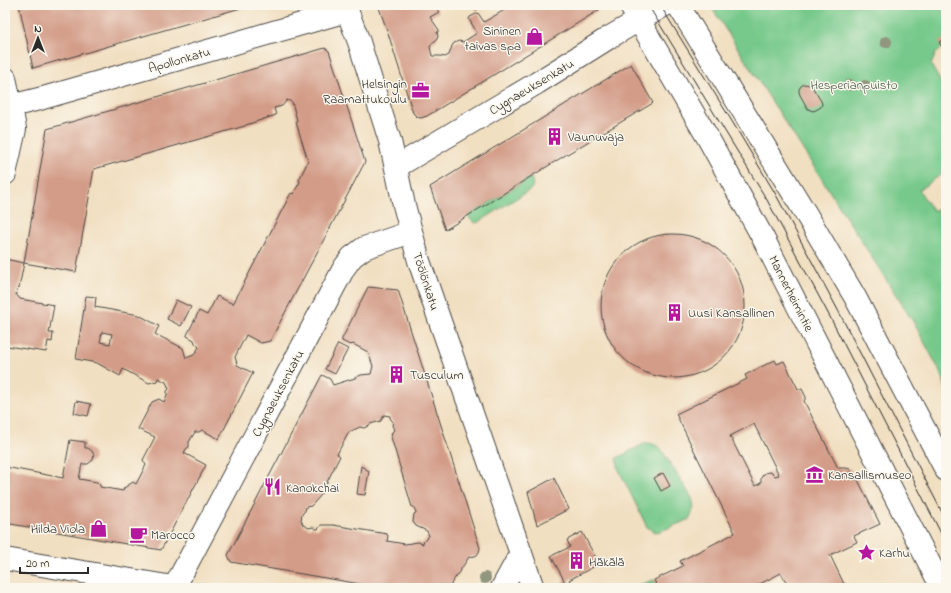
<svg xmlns="http://www.w3.org/2000/svg" width="951" height="593" viewBox="0 0 951 593" font-family="'Indie Flower',sans-serif">
  <style>
    .green { fill: #77c98b; stroke: #517a5b }
    .building { fill: #d39c88; fill-rule: evenodd }
    .lines { fill: none; stroke-linecap: round; stroke-linejoin: round }
    .minor-casing { stroke: #494642; stroke-width: 24 }
    .major-casing { stroke: #494642; stroke-width: 24 }
    .minor { stroke: #fff; stroke-width: 22 }
    .major { stroke: #fff; stroke-width: 22 }
    .tram { stroke: #2b2b2b; stroke-width: 1 }
    .tree { fill: #91967e }
    .labels { text-anchor: middle; stroke-width: 3; stroke-linejoin: round; paint-order: stroke }
    .poi-label { font-size: 13px; fill: #2b2b2b; stroke: #fbf7ec; text-anchor: start }
    .street-label { font-size: 13px; fill: #2b2b2b; stroke: #fbf7ec }
    .park-label { font-size: 13px; fill: #425a48; stroke: #fbf7ec }
  </style>
  <rect width="100%" height="100%" fill="#fbf7ec"/>
  <filter id="ink" filterUnits="userSpaceOnUse"><feTurbulence type="fractalNoise" baseFrequency=".025" numOctaves="2"/><feDisplacementMap in="SourceGraphic" scale="8" xChannelSelector="R" yChannelSelector="G"/><feConvolveMatrix kernelMatrix="1 2 1 2 8 2 1 2 1" color-interpolation-filters="sRGB"/></filter>
  <filter id="wash" filterUnits="userSpaceOnUse"><feTurbulence type="fractalNoise" baseFrequency=".012" numOctaves="4" result="noise"/><feDisplacementMap in="SourceGraphic" scale="16" xChannelSelector="R" yChannelSelector="G"/><feGaussianBlur stdDeviation="0.9" result="paint"/><feColorMatrix in="noise" values="0 0 0 0 0 0 0 0 0 0 0 0 0 0 0 0 0 1.4 0 .05"/><feComposite in="paint" operator="in"/></filter>
  <g filter="url(#wash)">
    <rect width="100%" height="100%" fill="#f1dfc1"/>
    <!-- green -->
    <path class="green" d="M 710,5 L 946,5 L 946,43 L 935,55 L 931,65 L 946,91 L 946,166 L 942,174 L 919,190 L 932,210 L 944,210 L 944,211 L 946,211 L 946,390 L 943,377 L 914,323 Z
      M 531,177 L 533,185 L 531,189 L 479,222 L 475,223 L 472,221 L 468,216 Z
      M 646,443 C 653,443 656,445 661,449 L 692,498 L 694,507 L 690,519 L 661,531 L 655,532 L 647,527 L 618,468 L 617,458 Z
      M 654,580 L 658,588 L 630,588 Z"/>
    <g id="blocks">
      <!-- building -->
      <path class="building" d="M 19,5 L 66,5 L 71,8 L 73,6 L 76,5 L 251,5 L 33,68 Z
        M 378,5 L 434,5 L 439,12 L 430,17 L 439,30 L 437,33 L 438,36 L 437,39 L 435,41 L 433,42 L 430,47 L 432,56 L 440,56 L 445,57 L 449,55 L 452,46 L 454,43 L 459,41 L 463,42 L 477,33 L 469,19 L 470,17 L 478,13 L 484,22 L 513,5 L 596,5 L 599,10 L 427,116 L 421,118 L 417,117 L 413,113 L 388,33 Z
        M 473,5 L 484,5 L 476,10 Z
        M 946,38 L 946,54 L 939,42 Z
        M 325,48 L 329,51 L 365,162 L 270,341 L 261,343 L 246,335 L 235,357 L 236,360 L 237,365 L 253,373 L 219,439 L 202,430 L 199,432 L 195,432 L 189,442 L 189,447 L 186,449 L 184,453 L 206,465 L 161,550 L 5,523 L 5,467 L 63,478 L 70,440 L 85,442 L 85,448 L 88,448 L 92,451 L 94,455 L 93,460 L 88,464 L 82,464 L 79,479 L 97,482 L 100,485 L 100,487 L 123,491 L 124,488 L 133,482 L 136,484 L 146,465 L 143,460 L 155,437 L 138,429 L 152,402 L 159,399 L 164,402 L 167,395 L 167,391 L 169,389 L 166,382 L 158,378 L 157,381 L 149,383 L 123,369 L 120,376 L 97,363 L 76,359 L 86,296 L 96,297 L 95,307 L 139,315 L 159,326 L 155,334 L 183,348 L 186,358 L 194,355 L 199,347 L 195,343 L 194,340 L 187,336 L 187,335 L 199,311 L 207,315 L 217,296 L 233,304 L 291,193 L 293,194 L 300,182 L 299,180 L 308,161 L 296,122 L 297,120 L 292,102 L 287,100 L 282,106 L 274,108 L 276,115 L 246,125 L 245,126 L 94,169 L 76,272 L 24,263 L 47,129 ZM 102,332 L 112,334 L 110,344 L 100,342 Z
        M 631,64 L 653,103 L 564,156 L 445,230 L 430,187 Z
        M 804,84 L 811,85 L 821,101 L 822,104 L 821,107 L 816,110 L 813,111 L 808,109 L 800,95 L 799,92 L 799,89 L 801,86 Z
        M601 306a72 72 0 1 1 144 0a72 72 0 1 1-144 0Z
        M 5,259 L 24,263 L 19,288 L 17,290 L 16,294 L 20,299 L 54,305 L 49,333 L 53,333 L 52,342 L 48,341 L 46,352 L 7,346 L 5,348 Z
        M 368,287 L 398,290 L 480,548 L 479,552 L 477,555 L 475,556 L 469,557 L 451,584 L 452,588 L 384,588 L 231,562 L 228,555 L 322,375 L 330,379 L 333,385 L 355,378 L 361,375 L 371,374 L 373,366 L 368,352 L 353,344 L 350,345 L 342,341 L 342,339 ZM 384,415 L 390,416 L 390,418 L 393,422 L 392,425 L 394,430 L 392,432 L 391,437 L 412,507 L 414,507 L 416,513 L 414,514 L 413,522 L 416,526 L 427,531 L 429,536 L 423,542 L 423,544 L 418,542 L 405,544 L 387,541 L 388,536 L 387,534 L 333,525 L 321,525 L 318,529 L 316,529 L 313,527 L 309,528 L 303,525 L 301,520 L 302,514 L 305,511 L 306,507 L 311,506 L 313,504 L 320,496 L 340,456 L 337,454 L 349,432 L 360,427 L 364,428 L 368,426 L 370,424 L 381,421 Z
        M 176,300 L 191,307 L 181,326 L 167,319 Z
        M 338,344 L 348,349 L 335,374 L 325,369 Z
        M 775,360 L 777,364 L 784,361 L 798,389 L 802,389 L 806,397 L 804,401 L 838,468 L 846,468 L 850,469 L 853,474 L 853,480 L 857,478 L 880,524 L 854,536 L 857,542 L 830,555 L 846,588 L 789,588 L 781,573 L 752,588 L 658,588 L 654,580 L 683,566 L 680,561 L 735,533 L 676,414 L 747,379 L 745,375 ZM 754,424 L 779,475 L 775,476 L 772,473 L 769,472 L 765,473 L 762,476 L 761,479 L 761,483 L 755,486 L 730,436 Z
        M 76,401 L 91,404 L 88,416 L 74,413 Z
        M 361,466 L 369,471 L 365,495 L 357,494 Z
        M 663,473 L 670,486 L 661,491 L 654,478 Z
        M 554,478 L 569,509 L 537,525 L 528,492 Z
        M 582,532 L 599,564 L 569,580 L 571,583 L 570,586 L 568,587 L 564,587 L 562,583 L 564,580 L 551,556 L 570,547 L 567,540 Z"/>
    </g>
  </g>
  <g filter="url(#ink)">
    <use href="#blocks" fill-opacity="0" stroke="#494642" stroke-width="1"/>
    <g class="lines">
      <defs>
        <path id="minor" d="M 345,5 L 359,42 L 390,141 L 404,205 L 419,261 L 533,588
          M 5,78 L 11,106 L 15,129 L 5,174
          M 11,106 L 43,98 L 347,11
          M 396,167 L 537,83 L 610,37 L 665,5
          M 5,559 L 179,588
          M 174,588 L 344,268 L 352,257 L 364,248 L 411,232
          M 502,588 L 521,553"/>
        <path id="major" d="M 630,5 L 708,138 L 762,236 L 942,588
          M 678,5 L 806,214 L 855,297 L 946,470"/>
      </defs>
      <!-- minor casing -->
      <use href="#minor" class="minor-casing"/>
      <!-- major casing -->
      <use href="#major" class="major-casing"/>
      <!-- minor -->
      <use href="#minor" class="minor"/>
      <!-- major -->
      <use href="#major" class="major"/>
      <!-- tram -->
      <path class="tram" d="M 648,5 L 767,200 L 830,317 L 946,543
        M 660,5 L 733,123 L 775,193 L 839,312 L 946,520"/>
    </g>
    <!-- trees -->
    <g class="tree">
      <circle cx="886" cy="42" r="6"/>
      <circle cx="850" cy="85" r="6"/>
      <circle cx="865" cy="86" r="6"/>
      <circle cx="485" cy="578" r="6"/>
    </g>
  </g>
  <!-- icons -->
  <defs>
    <symbol id="shop-bare" viewBox="-9 -9 18 18"><path d="M-5-2.5h2.3a2.7 3.5 0 0 1 5.4 0H5L5.5 6h-11ZM-1.5-2.5h3a1.5 2.3 0 0 0-3 0Z" fill="#b5179e" stroke="#fbf7ec" stroke-width="2.5" paint-order="stroke"/></symbol>
    <symbol id="office-bare" viewBox="-9 -9 18 18"><path d="M-6-3h4V-5.5h4V-3h4V5H-6ZM-1-4.5V-3h2v-1.5ZM-6 0V1H6V0Z" fill="#b5179e" stroke="#fbf7ec" stroke-width="2.5" paint-order="stroke"/></symbol>
    <symbol id="building-bare" viewBox="-9 -9 18 18"><path d="M-4-6H4V6H1V3H-1V6H-4ZM-2.5-4.3h1.7v1.8h-1.7ZM.8-4.3h1.7v1.8H.8ZM-2.5-1h1.7V.8h-1.7ZM.8-1h1.7V.8H.8Z" fill="#b5179e" stroke="#fbf7ec" stroke-width="2.5" paint-order="stroke"/></symbol>
    <symbol id="museum-bare" viewBox="-9 -9 18 18"><path d="M0-6L6-3V-2H-6V-3ZM-5-1h2V3h-2ZM-1-1h2V3h-2ZM3-1h2V3H3ZM-6 4H6V6H-6Z" fill="#b5179e" stroke="#fbf7ec" stroke-width="2.5" paint-order="stroke"/></symbol>
    <symbol id="restaurant-bare" viewBox="-9 -9 18 18"><path d="M-5-6h1v4h1v-4h1v4h1v-4h1v5L-1.5 .5V6h-2V.5L-5-1ZM5-6V6H3V1.5H1.5Q1.5-4 5-6Z" fill="#b5179e" stroke="#fbf7ec" stroke-width="2.5" paint-order="stroke"/></symbol>
    <symbol id="cafe-bare" viewBox="-9 -9 18 18"><path d="M-5.5-4.5H6V0H3Q3 3.5 0 3.5H-2.5Q-5.5 3.5-5.5 0ZM3-3.2v2h1.7v-2ZM-6 4.5H4V6H-6Z" fill="#b5179e" stroke="#fbf7ec" stroke-width="2.5" paint-order="stroke"/></symbol>
    <symbol id="sight-bare" viewBox="-9 -9 18 18"><path d="M0-6L1.8-2.2L6-1.7L2.9 1.2L3.7 5.4L0 3.3L-3.7 5.4L-2.9 1.2L-6-1.7L-1.8-2.2Z" fill="#b5179e" stroke="#fbf7ec" stroke-width="2.5" paint-order="stroke"/></symbol>
  </defs>
  <g fill-rule="evenodd">
    <use href="#shop-bare" x="522" y="24" width="25" height="25"/>
    <use href="#office-bare" x="408" y="78" width="25" height="25"/>
    <use href="#building-bare" x="542" y="124" width="25" height="25"/>
    <use href="#building-bare" x="662" y="300" width="25" height="25"/>
    <use href="#building-bare" x="384" y="362" width="25" height="25"/>
    <use href="#museum-bare" x="802" y="462" width="25" height="25"/>
    <use href="#restaurant-bare" x="260" y="474" width="25" height="25"/>
    <use href="#shop-bare" x="86" y="516" width="25" height="25"/>
    <use href="#cafe-bare" x="126" y="522" width="25" height="25"/>
    <use href="#sight-bare" x="854" y="540" width="25" height="25"/>
    <use href="#building-bare" x="564" y="548" width="25" height="25"/>
  </g>
  <g class="labels">
    <!-- poi labels -->
    <g class="poi-label">
      <text x="521" y="35" text-anchor="end">Sininen<tspan x="521" dy="15">taivas spa</tspan></text>
      <text x="407" y="88" text-anchor="end">Helsingin<tspan x="407" dy="15">Raamattukoulu</tspan></text>
      <text x="568" y="141">Vaunuvaja</text>
      <text x="688" y="317">Uusi Kansallinen</text>
      <text x="410" y="379">Tusculum</text>
      <text x="828" y="479">Kansallismuseo</text>
      <text x="286" y="492">Kanokchai</text>
      <text x="85" y="533" text-anchor="end">Hilda Viola</text>
      <text x="151" y="539">Marocco</text>
      <text x="879" y="557">Karhu</text>
      <text x="589" y="566">Häkälä</text>
    </g>
    <!-- street labels -->
    <g class="street-label">
      <text transform="translate(179 59) rotate(-16)" y="5">Apollonkatu</text>
      <text transform="translate(531 86) rotate(-31)" y="5">Cygnaeuksenkatu</text>
      <text transform="translate(427 281) rotate(72)" y="5">Töölönkatu</text>
      <text transform="translate(792 293) rotate(63)" y="5">Mannerheimintie</text>
      <text transform="translate(277 393) rotate(-62)" y="5">Cygnaeuksenkatu</text>
    </g>
    <!-- park labels -->
    <g class="park-label">
      <text x="854" y="89">Hesperianpuisto</text>
    </g>
  </g>
  <!-- margin -->
  <rect width="951" height="593" fill="none" stroke="#fbf7ec" stroke-width="20"/>
  <!-- north arrow -->
  <g transform="translate(38 38)" stroke="#fbf7ec" stroke-width="3" paint-order="stroke">
  <path d="M0-3L7 15L0 10L-7 15Z" fill="#2b2b2b"/>
  <text y="-6" font-size="11" font-weight="bold" text-anchor="middle" fill="#2b2b2b">N</text>
  </g>
  <!-- scale -->
  <path d="M20 567v6h68v-6" fill="none" stroke="#2b2b2b" stroke-width="2"/>
  <text x="26" y="567" font-size="12" fill="#2b2b2b" stroke="#fbf7ec" stroke-width="3" paint-order="stroke">20 m</text>
</svg>
